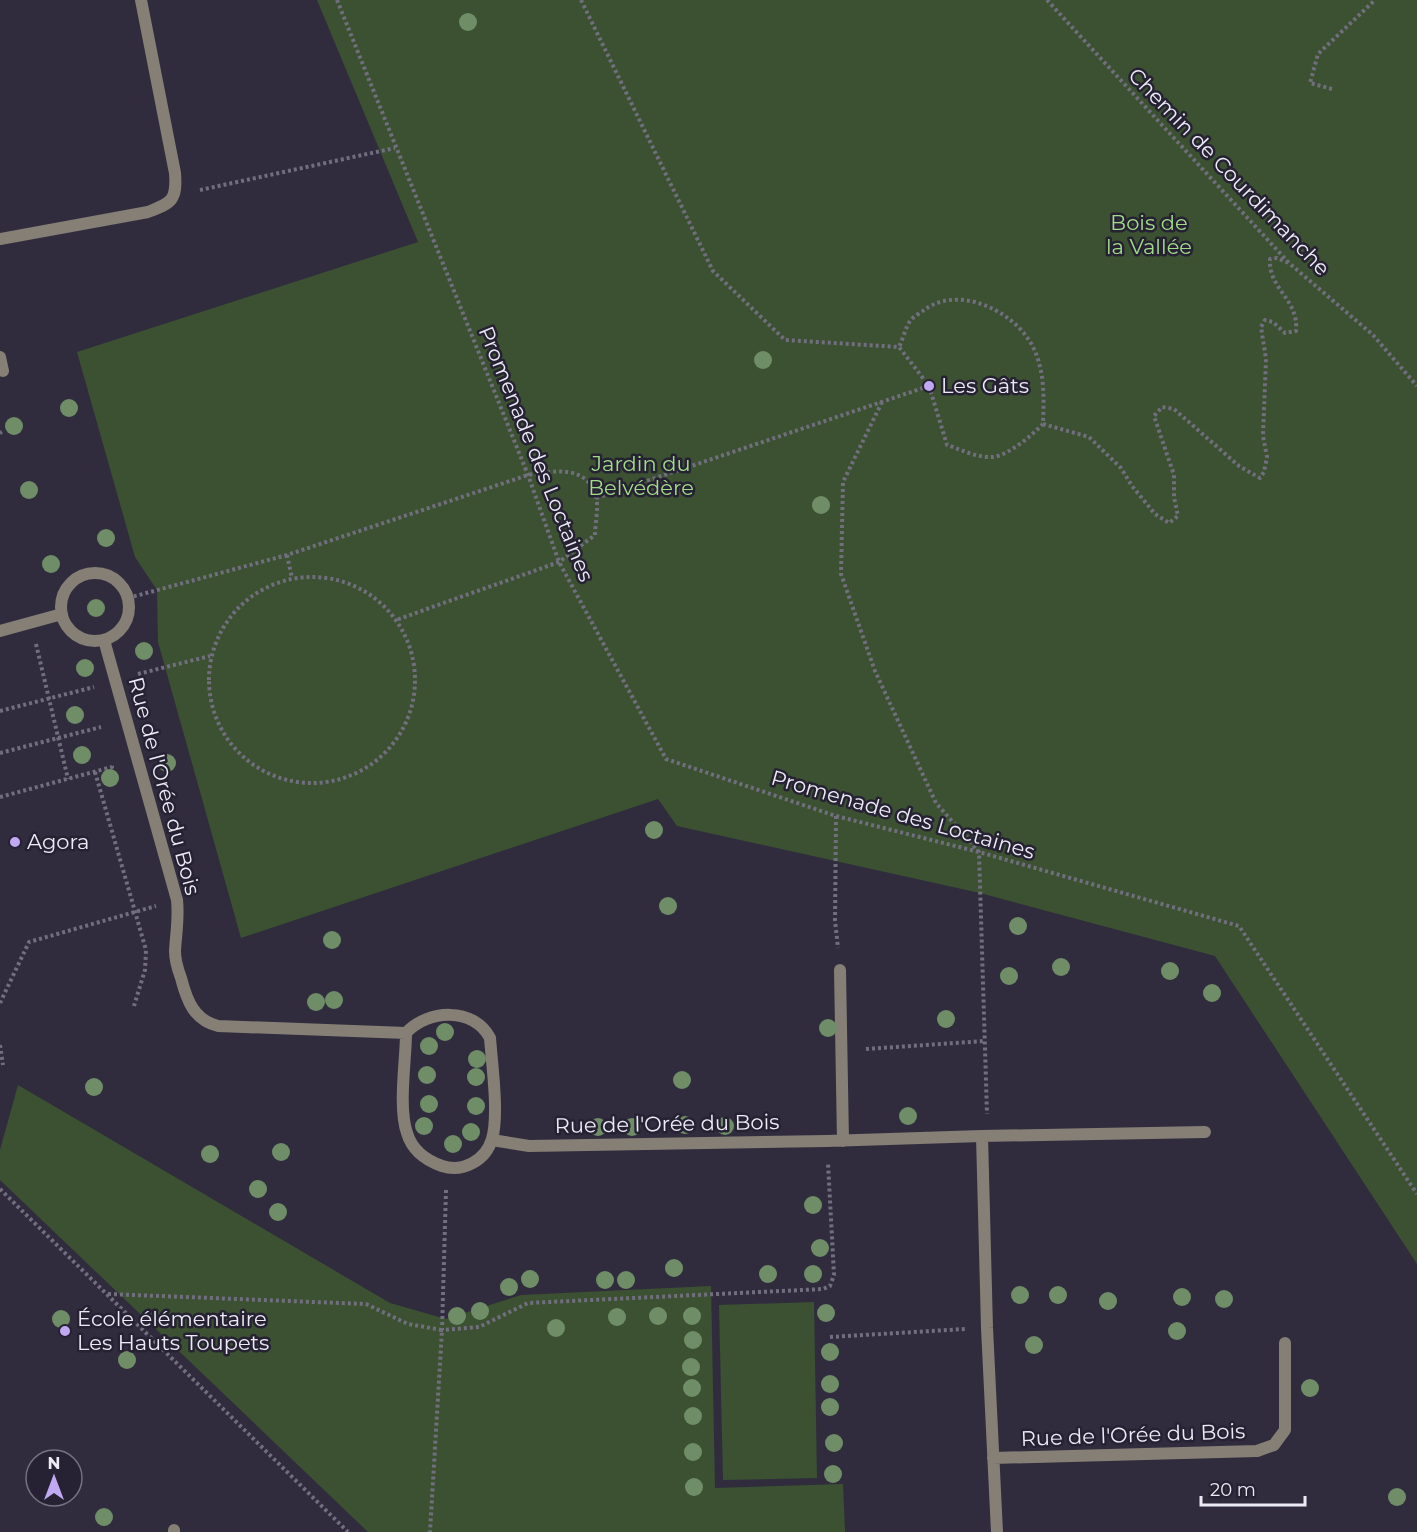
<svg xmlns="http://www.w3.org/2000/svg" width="1417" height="1532" viewBox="0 0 1417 1532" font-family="Montserrat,sans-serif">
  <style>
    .green { fill: #3b5131 }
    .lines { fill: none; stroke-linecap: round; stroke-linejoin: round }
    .path { stroke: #716e7e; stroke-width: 4; stroke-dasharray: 3 3; stroke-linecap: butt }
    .lane { stroke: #857f76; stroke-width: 12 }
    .street { stroke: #857f76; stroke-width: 12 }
    .tree { fill: #6f8d67 }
    .poi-dot { fill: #c1a8f3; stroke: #262233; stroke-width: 2 }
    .labels { text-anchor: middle; stroke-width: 5; stroke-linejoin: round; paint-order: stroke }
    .street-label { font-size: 21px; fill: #eceaf5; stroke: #262233 }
    .park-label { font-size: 21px; fill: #a2dc89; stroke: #262233 }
    .poi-label { font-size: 21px; fill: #eceaf5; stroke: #262233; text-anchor: start }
  </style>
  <rect width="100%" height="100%" fill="#302c3e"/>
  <!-- green -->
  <path class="green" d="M 317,0 L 1417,0 L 1417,1264 L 1215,956 L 980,893 L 677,826 L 658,799 L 241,938 L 158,642 L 157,590 L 135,557 L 77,352 L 418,242 Z
    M 18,1085 L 390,1303 L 446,1319 L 521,1295 L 711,1286 L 715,1488 L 843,1484 L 845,1532 L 368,1532 L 0,1180 L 0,1150 Z
    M 814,1302 L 817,1478 L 723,1480 L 719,1305 Z"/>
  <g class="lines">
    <!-- path -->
    <path class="path" d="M 337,0 L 528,475 L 559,562 L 666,759 L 836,816 L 979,852 L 1239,926 L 1417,1194
      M 581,0 L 713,271 L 785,340 L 899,347 L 929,386 L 947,445 C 962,450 977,458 993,457 C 1009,455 1032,435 1043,424 C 1044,398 1045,371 1033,347 C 1015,311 959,284 924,310 C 920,313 913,317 910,321 C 905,329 903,339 899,347
      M 1047,0 L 1289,263 L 1373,335 L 1417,386
      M 1332,89 L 1310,83 L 1318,54 L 1375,0
      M 200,190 L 395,148
      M 882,402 L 843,482 L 841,574 L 875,671 L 936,803 L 979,852 L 987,1114
      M 1043,424 L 1089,437 L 1121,468 L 1132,486 L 1155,514 L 1169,523 L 1178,516 L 1174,497 L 1174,475 L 1154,416 L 1162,407 L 1174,409 L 1239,466 L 1260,478 L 1264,472 L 1267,457 L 1263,436 L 1266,359 L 1261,327 L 1265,320 L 1273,322 L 1285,333 L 1296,331 C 1299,299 1268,289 1270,259 L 1277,258 L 1289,263
      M 0,433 L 2,432
      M 596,498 L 929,386
      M 287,555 L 292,578
      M209 680a103 103 0 1 1 206 0a103 103 0 1 1-206 0Z
      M 128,598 L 287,555 L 528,475 C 554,471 587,464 596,497 C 599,508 595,523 595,535 L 559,562 L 396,620
      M 36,644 L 68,779
      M 138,674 L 210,656
      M 0,711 L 94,687
      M 0,753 L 101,727
      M 95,772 L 146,950 L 145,970 L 134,1006
      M 0,797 L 112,767 L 111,763
      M 836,816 L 835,920 L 838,948
      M 0,1003 L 29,942 L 156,906
      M 0,1045 L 3,1065
      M 866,1049 L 985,1041
      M 0,1189 L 348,1532
      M 446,1190 L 442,1330 L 479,1327 L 528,1303 L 823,1289 L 830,1286 L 834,1275 L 828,1163
      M 108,1294 L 366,1304 L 408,1324 L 442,1330 L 430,1532
      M 830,1337 L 965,1329"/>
    <!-- lane -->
    <path class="lane" d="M 0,357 L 3,371
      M 174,1532 L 174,1530"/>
    <!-- street -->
    <path class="street" d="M 0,239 L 148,212 C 172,203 177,200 175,173 L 141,0
      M61 607a34 34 0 1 1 68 0a34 34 0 1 1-68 0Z
      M 0,631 L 62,614
      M 104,640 L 177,900 C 179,918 176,933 175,951 C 175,960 178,970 181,978 C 187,1001 194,1020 218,1026 L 406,1033 C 406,1060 398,1107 407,1133 C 412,1150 425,1160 442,1166 C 463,1173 486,1160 492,1139 C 499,1115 492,1065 490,1038 C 474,1007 428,1009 406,1033
      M 840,970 L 843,1141
      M 982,1136 L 1205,1132
      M 492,1140 L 529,1146 L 827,1141 L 982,1136 L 987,1328 L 997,1532
      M 993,1458 L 1257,1451 L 1274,1445 L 1285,1430 L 1285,1343"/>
  </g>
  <!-- trees -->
  <g class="tree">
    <circle cx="468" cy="22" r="9"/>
    <circle cx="763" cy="360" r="9"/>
    <circle cx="69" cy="408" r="9"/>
    <circle cx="14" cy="426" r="9"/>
    <circle cx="29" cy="490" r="9"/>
    <circle cx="821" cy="505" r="9"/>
    <circle cx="106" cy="538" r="9"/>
    <circle cx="51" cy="564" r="9"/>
    <circle cx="96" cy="608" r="9"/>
    <circle cx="144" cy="651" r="9"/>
    <circle cx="85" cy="668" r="9"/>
    <circle cx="75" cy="715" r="9"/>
    <circle cx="82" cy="755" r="9"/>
    <circle cx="167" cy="763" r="9"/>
    <circle cx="110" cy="778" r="9"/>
    <circle cx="654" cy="830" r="9"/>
    <circle cx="668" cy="906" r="9"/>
    <circle cx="1018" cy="926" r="9"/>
    <circle cx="332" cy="940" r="9"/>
    <circle cx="1061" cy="967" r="9"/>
    <circle cx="1170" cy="971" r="9"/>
    <circle cx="1009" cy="976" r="9"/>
    <circle cx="1212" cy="993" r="9"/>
    <circle cx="334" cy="1000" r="9"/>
    <circle cx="316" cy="1002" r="9"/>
    <circle cx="946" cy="1019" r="9"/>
    <circle cx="828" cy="1028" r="9"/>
    <circle cx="445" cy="1032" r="9"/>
    <circle cx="429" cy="1046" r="9"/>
    <circle cx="477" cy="1059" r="9"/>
    <circle cx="427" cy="1075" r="9"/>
    <circle cx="476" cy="1077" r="9"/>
    <circle cx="682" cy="1080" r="9"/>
    <circle cx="94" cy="1087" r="9"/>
    <circle cx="429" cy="1104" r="9"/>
    <circle cx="476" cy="1106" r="9"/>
    <circle cx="908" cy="1116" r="9"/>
    <circle cx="685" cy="1125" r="9"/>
    <circle cx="424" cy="1126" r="9"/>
    <circle cx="725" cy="1126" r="9"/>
    <circle cx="598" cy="1127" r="9"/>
    <circle cx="632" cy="1127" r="9"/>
    <circle cx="471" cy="1132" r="9"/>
    <circle cx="453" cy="1144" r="9"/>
    <circle cx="281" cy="1152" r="9"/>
    <circle cx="210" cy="1154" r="9"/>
    <circle cx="258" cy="1189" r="9"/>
    <circle cx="813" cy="1205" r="9"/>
    <circle cx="278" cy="1212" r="9"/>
    <circle cx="820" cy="1248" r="9"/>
    <circle cx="674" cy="1268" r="9"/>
    <circle cx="768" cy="1274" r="9"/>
    <circle cx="813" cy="1274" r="9"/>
    <circle cx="530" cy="1279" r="9"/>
    <circle cx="605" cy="1280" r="9"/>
    <circle cx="626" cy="1280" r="9"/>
    <circle cx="509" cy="1287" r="9"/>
    <circle cx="1020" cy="1295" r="9"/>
    <circle cx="1058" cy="1295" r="9"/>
    <circle cx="1182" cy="1297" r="9"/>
    <circle cx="1224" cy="1299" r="9"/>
    <circle cx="1108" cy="1301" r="9"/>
    <circle cx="480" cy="1311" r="9"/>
    <circle cx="826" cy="1313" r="9"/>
    <circle cx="457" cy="1316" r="9"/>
    <circle cx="658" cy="1316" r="9"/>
    <circle cx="692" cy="1316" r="9"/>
    <circle cx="617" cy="1317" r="9"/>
    <circle cx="61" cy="1319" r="9"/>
    <circle cx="556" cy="1328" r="9"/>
    <circle cx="1177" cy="1331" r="9"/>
    <circle cx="693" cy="1340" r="9"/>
    <circle cx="1034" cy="1345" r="9"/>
    <circle cx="830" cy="1352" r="9"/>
    <circle cx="127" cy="1360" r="9"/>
    <circle cx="691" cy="1367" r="9"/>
    <circle cx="830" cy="1384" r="9"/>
    <circle cx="692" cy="1388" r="9"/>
    <circle cx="1310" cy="1388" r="9"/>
    <circle cx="830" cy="1407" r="9"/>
    <circle cx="693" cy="1416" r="9"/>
    <circle cx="834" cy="1443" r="9"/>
    <circle cx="693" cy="1452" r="9"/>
    <circle cx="833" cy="1474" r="9"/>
    <circle cx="694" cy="1487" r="9"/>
    <circle cx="1397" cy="1497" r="9"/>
    <circle cx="104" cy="1517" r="9"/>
  </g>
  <!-- markers -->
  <g class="poi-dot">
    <circle cx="929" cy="386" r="6"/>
    <circle cx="15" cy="842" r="6"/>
    <circle cx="65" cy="1331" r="6"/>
  </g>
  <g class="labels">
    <!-- street labels -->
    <g class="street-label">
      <text transform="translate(1229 172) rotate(46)" y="7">Chemin de Courdimanche</text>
      <text transform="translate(536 454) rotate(68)" y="7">Promenade des Loctaines</text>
      <text transform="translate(164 786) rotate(75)" y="7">Rue de l'Orée du Bois</text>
      <text transform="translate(903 815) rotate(16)" y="7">Promenade des Loctaines</text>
      <text transform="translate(667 1124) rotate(-1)" y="7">Rue de l'Orée du Bois</text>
      <text transform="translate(1133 1435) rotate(-2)" y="7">Rue de l'Orée du Bois</text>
    </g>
    <!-- park labels -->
    <g class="park-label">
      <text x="1149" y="230">Bois de<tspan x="1149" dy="24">la Vallée</tspan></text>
      <text x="641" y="471">Jardin du<tspan x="641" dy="24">Belvédère</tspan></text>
    </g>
    <!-- poi labels -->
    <g class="poi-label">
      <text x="941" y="393">Les Gâts</text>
      <text x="27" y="849">Agora</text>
      <text x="77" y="1326">École élémentaire<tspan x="77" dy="24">Les Hauts Toupets</tspan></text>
    </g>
  </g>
  <!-- north arrow -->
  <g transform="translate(54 1478)"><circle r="28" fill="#262233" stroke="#757281" stroke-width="1.5"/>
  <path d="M0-4.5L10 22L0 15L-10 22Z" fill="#c1a8f3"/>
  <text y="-9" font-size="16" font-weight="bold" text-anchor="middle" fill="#eceaf5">N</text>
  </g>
  <!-- scale -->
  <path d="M1201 1496v9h104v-9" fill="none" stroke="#eceaf5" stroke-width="3"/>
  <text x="1210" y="1496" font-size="18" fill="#eceaf5" stroke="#262233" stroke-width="4.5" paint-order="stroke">20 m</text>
</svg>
